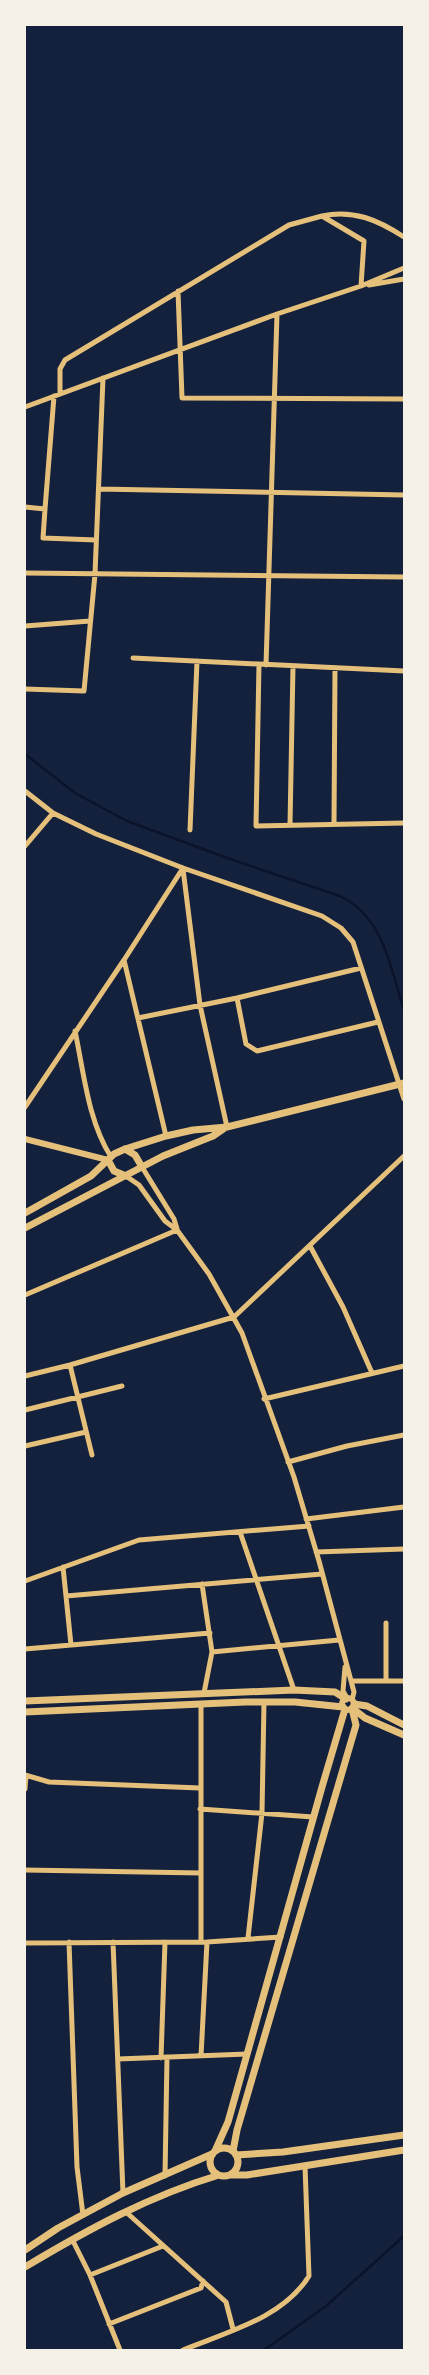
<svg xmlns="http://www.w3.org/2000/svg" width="429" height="2375" viewBox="0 0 429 2375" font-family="Manrope,sans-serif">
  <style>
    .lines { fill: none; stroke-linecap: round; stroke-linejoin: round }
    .stream { stroke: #0b132b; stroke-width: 2.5 }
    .minor { stroke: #e5c07b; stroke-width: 5 }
    .tertiary { stroke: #e5c07b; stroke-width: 6 }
    .secondary { stroke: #e5c07b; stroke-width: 7 }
  </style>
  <rect width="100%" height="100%" fill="#14213d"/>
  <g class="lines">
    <!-- stream -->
    <path class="stream" d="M 25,754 L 75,793 L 127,821 L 230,859 L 340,896 C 385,918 390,968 404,1010
      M 264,2350 L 326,2306 L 404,2236"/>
    <!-- minor -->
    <path class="minor" d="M 322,216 C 353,209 378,220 404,237
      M 369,285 L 404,279
      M 178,291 L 182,398 L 404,399
      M 60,394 L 60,369 L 65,360 L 289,225 L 322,216 L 364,241 L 361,286
      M 25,407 L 277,314 L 361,286 L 404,268
      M 99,489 L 404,495
      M 25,507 L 45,509 L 43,538 L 96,540
      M 45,509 L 54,396
      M 25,573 L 404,577
      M 25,626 L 90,621
      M 133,658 L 404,671
      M 259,664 L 256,826 L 404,823
      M 266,665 L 277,314
      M 25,689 L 84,691 L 95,574 L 103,378
      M 25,791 L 53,813 L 96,834 L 183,868 L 322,916 L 341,928 L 353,942 L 404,1099
      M 334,824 L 335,668
      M 290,825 L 293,666
      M 190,830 L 197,661
      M 25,846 L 53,813
      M 183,869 L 200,1005 L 227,1127
      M 124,960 L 166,1136
      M 237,998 L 246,1044 L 257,1051 L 378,1022
      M 138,1018 L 237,998 L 361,968
      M 75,1031 C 84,1073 88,1121 111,1157
      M 25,1107 L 124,960 L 183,868
      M 142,1167 L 174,1219 L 177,1229
      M 126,1176 L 139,1185 L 165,1221 L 177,1230 L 209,1274 L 242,1333 L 294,1477 L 319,1561 L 354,1692 L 352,1700
      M 310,1246 L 343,1307 L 372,1373
      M 25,1295 L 177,1230
      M 70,1365 L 92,1455
      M 25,1376 L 70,1365 L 234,1317 L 404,1156
      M 264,1399 L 404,1366
      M 25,1410 L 122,1386
      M 25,1446 L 86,1432
      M 288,1462 L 347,1446 L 404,1435
      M 306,1519 L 404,1507
      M 240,1532 L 294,1690
      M 316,1552 L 404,1549
      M 63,1567 L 71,1645
      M 25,1581 L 139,1540 L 309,1526
      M 202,1584 L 212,1652 L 204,1693
      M 66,1596 L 322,1574
      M 25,1649 L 210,1633
      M 212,1652 L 339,1640
      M 345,1667 L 343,1691 L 347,1698
      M 351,1681 L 404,1681
      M 386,1681 L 386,1623
      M 25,1775 L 49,1782 L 200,1788
      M 25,1789 L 26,1776
      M 200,1809 L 313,1817
      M 25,1870 L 201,1873
      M 248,1938 L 262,1813 L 264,1702
      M 69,1942 L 77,2167 L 83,2215
      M 113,1942 L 123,2193
      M 201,1942 L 201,1704
      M 25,1943 L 207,1942 L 281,1937
      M 201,2056 L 207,1942
      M 161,2058 L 165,1942
      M 118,2059 L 247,2054
      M 165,2176 L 167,2057
      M 126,2212 L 226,2302 L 233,2329
      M 72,2239 L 90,2275 L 120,2350
      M 90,2275 L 163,2246
      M 109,2324 L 201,2288 L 203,2281
      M 183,2350 C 227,2332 283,2318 309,2276 L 305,2166"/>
    <!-- tertiary -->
    <path class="tertiary" d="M 25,1139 L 108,1160
      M342 1704a6 6 0 1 1 12 0a6 6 0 1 1-12 0Z"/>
    <!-- secondary -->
    <path class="secondary" d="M 125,1149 L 135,1155 L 142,1167
      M 108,1160 L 114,1171 L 126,1176
      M 25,1213 L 91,1176 L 114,1154 L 125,1149 L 166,1136 L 193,1130 L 227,1127 L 404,1083
      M 25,1228 L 163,1156 L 213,1136 L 226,1127
      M 25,1701 L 294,1690 L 335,1692 L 346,1699
      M 354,1704 L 367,1706 L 404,1725
      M 352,1708 L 365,1718 L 404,1735
      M 25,1712 L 245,1702 L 295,1702 L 343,1707
      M210 2162a14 14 0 1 1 28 0a14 14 0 1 1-28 0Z
      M 215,2151 L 228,2122 L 322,1787 L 345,1709
      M 233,2151 L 237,2130 L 356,1725 L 352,1709
      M 236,2155 L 283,2152 L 404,2135
      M 231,2175 L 247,2175 L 404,2150
      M 25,2250 L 58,2228 L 123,2193 L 212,2154
      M 25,2267 C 87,2230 149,2196 219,2175"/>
  </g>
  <!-- border -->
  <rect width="429" height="2375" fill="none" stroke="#f6f1e7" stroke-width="52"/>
</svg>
